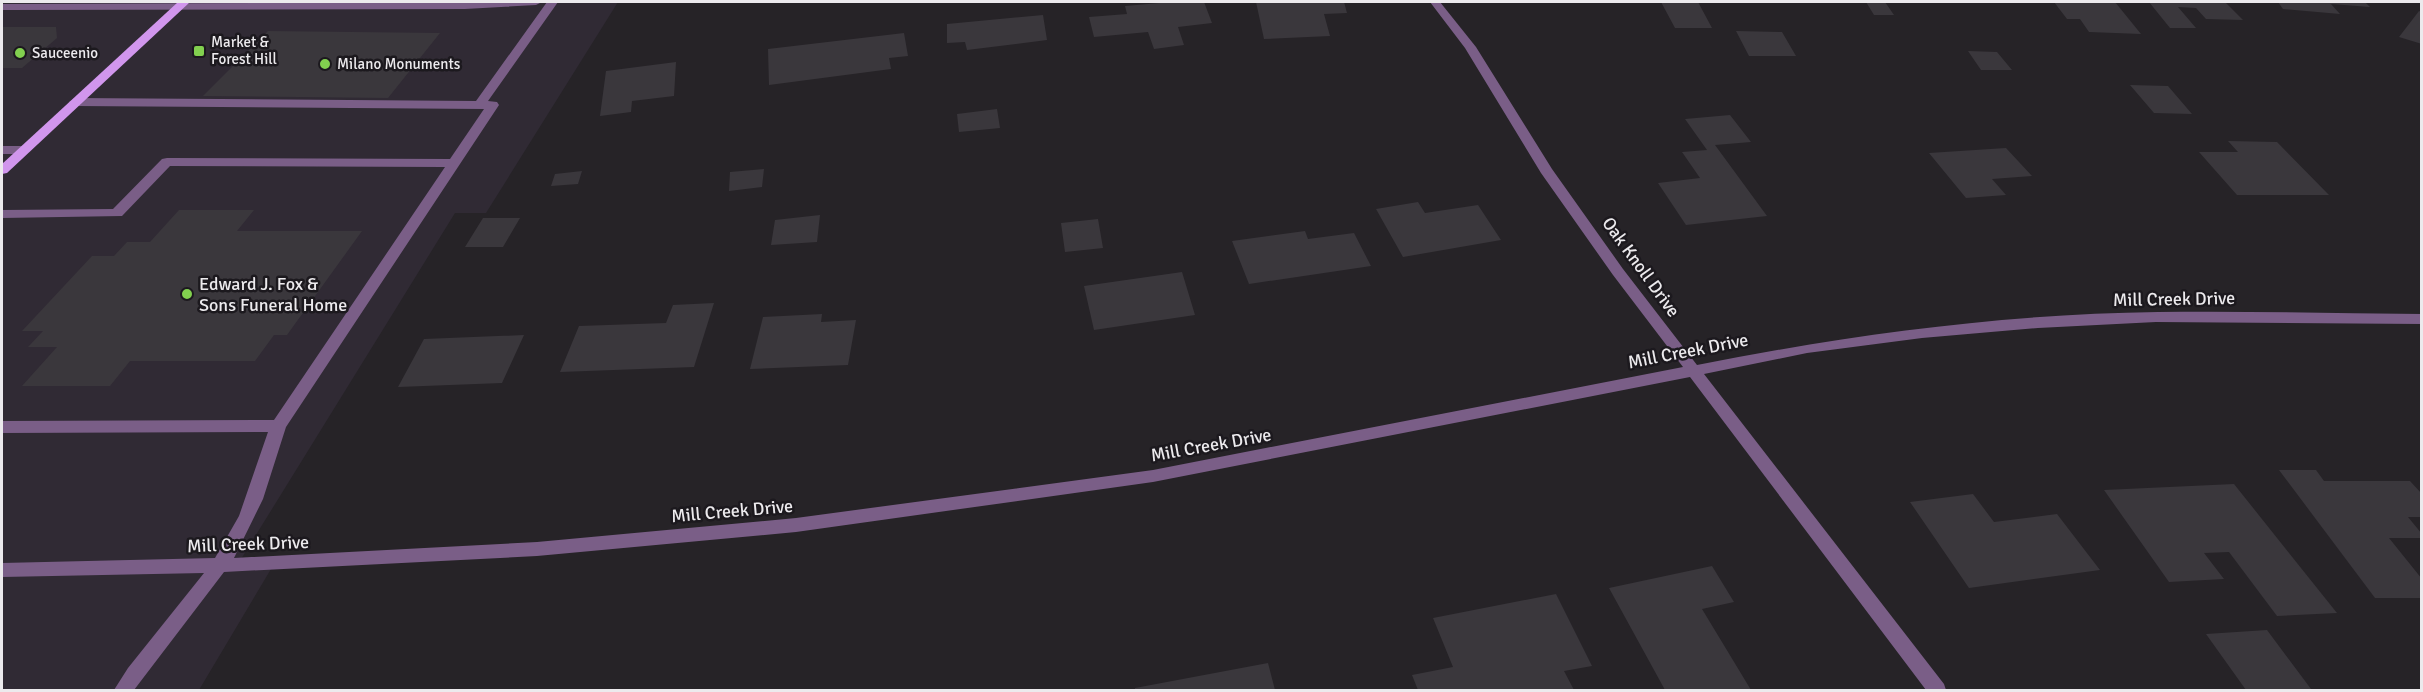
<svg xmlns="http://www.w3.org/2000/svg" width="2423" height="692" viewBox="0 0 2423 692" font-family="Signika,sans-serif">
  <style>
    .built { fill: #302a34 }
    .building { fill: #3a373c }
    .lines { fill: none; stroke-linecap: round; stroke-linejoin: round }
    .minor { fill: #7a5e87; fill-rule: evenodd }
    .major { fill: #d196ed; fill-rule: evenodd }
    .poi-dot { fill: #82d04f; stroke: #1c191e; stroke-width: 2 }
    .labels { text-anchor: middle; stroke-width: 5; stroke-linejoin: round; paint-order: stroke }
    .far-poi-label { font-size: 15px; fill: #eceaed; stroke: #1c191e; text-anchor: start }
    .street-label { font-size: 18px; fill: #eceaed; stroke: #1c191e }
    .poi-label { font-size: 18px; fill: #eceaed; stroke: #1c191e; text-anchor: start }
  </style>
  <rect width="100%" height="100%" fill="#262327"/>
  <!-- built -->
  <path class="built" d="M 2,2 L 618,2 L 486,213 L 455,213 L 238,564 L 274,564 L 199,690 L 2,690 Z"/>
  <!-- building -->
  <path class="building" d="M 1171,2 L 1204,2 L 1212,23 L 1178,27 L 1184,45 L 1154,49 L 1148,32 L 1094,37 L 1089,17 L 1127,14 L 1125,6 Z
    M 1256,2 L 1344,2 L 1347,13 L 1324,14 L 1330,36 L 1264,39 Z
    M 1661,2 L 1698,2 L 1712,28 L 1675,28 Z
    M 1866,2 L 1885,2 L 1894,15 L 1874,15 Z
    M 2054,2 L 2115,2 L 2141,34 L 2089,32 L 2080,19 L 2067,19 Z
    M 2149,2 L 2225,2 L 2243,20 L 2206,19 L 2196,8 L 2178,7 L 2196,28 L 2170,28 Z
    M 2278,2 L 2365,2 L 2370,7 L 2331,4 L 2340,14 L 2283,9 Z
    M 2419,11 L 2422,12 L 2422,44 L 2399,37 Z
    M 1043,15 L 1047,40 L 967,50 L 965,42 L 947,43 L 947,24 Z
    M 2,27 L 56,27 L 57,38 L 22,68 L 2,68 Z
    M 268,31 L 440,33 L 388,98 L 203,96 Z
    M 1736,31 L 1782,32 L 1796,56 L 1749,56 Z
    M 904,33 L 908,56 L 889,58 L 891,69 L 769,85 L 768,49 Z
    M 1968,51 L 1997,52 L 2012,70 L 1981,70 Z
    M 676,62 L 674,96 L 632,101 L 631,112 L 600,116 L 606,71 Z
    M 2130,85 L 2168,86 L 2192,114 L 2154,113 Z
    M 997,109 L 1000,128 L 959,132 L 957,114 Z
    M 1730,115 L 1751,142 L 1715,145 L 1767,216 L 1686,225 L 1658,183 L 1700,178 L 1682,152 L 1707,150 L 1685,119 Z
    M 2228,141 L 2277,142 L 2329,195 L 2237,195 L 2199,152 L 2238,152 Z
    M 2006,148 L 2032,176 L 1992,179 L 2006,195 L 1966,198 L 1929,153 Z
    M 764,169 L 762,187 L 729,191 L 730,172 Z
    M 582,171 L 578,184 L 551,186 L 555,174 Z
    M 1418,202 L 1425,213 L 1478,205 L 1501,240 L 1403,257 L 1376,209 Z
    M 179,210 L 254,210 L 237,231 L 362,231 L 287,335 L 274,335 L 255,361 L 130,361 L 110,386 L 22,386 L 57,347 L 28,347 L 43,331 L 22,331 L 92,256 L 114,256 L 127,242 L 150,242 Z
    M 820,215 L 817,242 L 771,245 L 775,220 Z
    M 483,218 L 520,218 L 503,247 L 465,247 Z
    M 1098,219 L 1103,248 L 1065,252 L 1061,223 Z
    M 1305,231 L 1308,239 L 1354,233 L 1371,266 L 1249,284 L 1232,241 Z
    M 1182,272 L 1195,315 L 1094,330 L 1084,286 Z
    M 714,303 L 694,367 L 560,372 L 579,326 L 666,323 L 673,305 Z
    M 822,314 L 821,322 L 856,320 L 848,365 L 750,369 L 763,317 Z
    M 524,335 L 502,383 L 398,387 L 424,339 Z
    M 2279,470 L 2316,470 L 2324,481 L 2410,481 L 2422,494 L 2422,517 L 2408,517 L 2422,534 L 2422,538 L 2389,538 L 2422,579 L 2422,598 L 2375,598 Z
    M 2234,484 L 2337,613 L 2277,616 L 2229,552 L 2204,553 L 2224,579 L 2169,582 L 2104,490 Z
    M 1973,494 L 1994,522 L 2057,514 L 2100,570 L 1969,588 L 1910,502 Z
    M 1712,566 L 1734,602 L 1702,609 L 1751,690 L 1665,690 L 1609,588 Z
    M 1556,594 L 1592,666 L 1564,671 L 1574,690 L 1418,690 L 1412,675 L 1453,667 L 1433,618 Z
    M 2267,630 L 2311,689 L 2246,690 L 2206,634 Z
    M 1268,663 L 1275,690 L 1135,690 L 1135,688 Z"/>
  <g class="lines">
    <!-- minor -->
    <path class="minor" d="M 542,2 L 536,5 L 465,9 L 2,10 L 2,4 Z
      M 547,2 L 558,2 L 488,101 L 497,102 L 499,105 L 286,427 L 263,499 L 234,558 L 537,542 L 796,518 L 1153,470 L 1683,367 L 1613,275 L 1541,173 L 1465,48 L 1430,2 L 1440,2 L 1476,47 L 1552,169 L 1623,269 L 1697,365 C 1848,335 2003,314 2158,312 C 2245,311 2334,313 2422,314 L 2422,324 L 2156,322 L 2038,328 L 1922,338 L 1807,353 L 1704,374 L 1944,684 L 1946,690 L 1926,690 L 1690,377 L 1153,482 L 796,532 L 537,556 L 224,572 L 134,690 L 114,690 L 128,668 L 204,573 L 2,577 L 2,563 L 215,558 L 239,516 L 268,432 L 2,433 L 2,421 L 274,420 L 445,167 L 170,166 L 122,216 L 2,218 L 2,210 L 113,209 L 162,159 L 167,158 L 450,159 L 484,109 L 75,106 L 69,102 L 75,98 L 476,101 Z
      M 2,146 L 23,146 L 29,150 L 23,154 L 2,154 Z"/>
    <!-- major -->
    <path class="major" d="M 178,2 L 190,2 L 7,173 L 2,174 L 2,164 Z"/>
  </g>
  <!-- markers -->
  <g class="poi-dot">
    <rect x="193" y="45" width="12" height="12" rx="3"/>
    <circle cx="20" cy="53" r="6"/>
    <circle cx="325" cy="64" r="6"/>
    <circle cx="187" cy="294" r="6"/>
  </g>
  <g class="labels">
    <!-- far-poi labels -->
    <g class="far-poi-label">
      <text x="211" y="47">Market &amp;<tspan x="211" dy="17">Forest Hill</tspan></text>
      <text x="32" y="58">Sauceenio</text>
      <text x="337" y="69">Milano Monuments</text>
    </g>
    <!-- street labels -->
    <g class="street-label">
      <text transform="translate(1641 267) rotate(54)" y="6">Oak Knoll Drive</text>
      <text transform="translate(2174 299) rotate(-1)" y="6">Mill Creek Drive</text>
      <text transform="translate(1688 351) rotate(-11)" y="6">Mill Creek Drive</text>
      <text transform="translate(1211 445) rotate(-10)" y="6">Mill Creek Drive</text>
      <text transform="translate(732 511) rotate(-5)" y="6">Mill Creek Drive</text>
      <text transform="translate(248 544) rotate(-2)" y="6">Mill Creek Drive</text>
    </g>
    <!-- poi labels -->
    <g class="poi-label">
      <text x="199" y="290">Edward J. Fox &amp;<tspan x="199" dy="21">Sons Funeral Home</tspan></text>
    </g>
  </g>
  <!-- border -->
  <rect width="2423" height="692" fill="none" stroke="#eceaed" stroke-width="6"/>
</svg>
